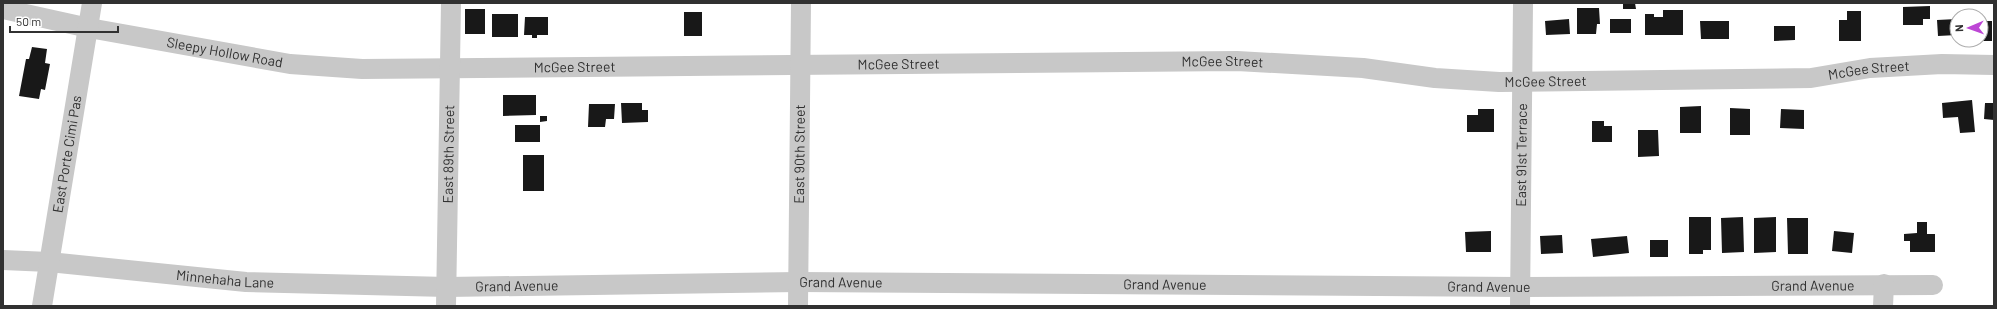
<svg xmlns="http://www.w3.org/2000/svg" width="1997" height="309" viewBox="0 0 1997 309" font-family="Barlow,sans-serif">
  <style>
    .building { fill: #181818 }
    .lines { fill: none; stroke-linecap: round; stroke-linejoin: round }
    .minor { stroke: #c8c8c8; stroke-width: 20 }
    .labels { text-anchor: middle; stroke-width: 4; stroke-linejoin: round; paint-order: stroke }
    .street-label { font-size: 14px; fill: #313131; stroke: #fff }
  </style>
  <rect width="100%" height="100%" fill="#fff"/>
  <!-- building -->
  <path class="building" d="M 1623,3 L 1635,3 L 1636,9 L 1623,9 Z
    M 1930,6 L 1930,19 L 1923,19 L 1923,25 L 1903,25 L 1903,7 Z
    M 1577,8 L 1599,8 L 1600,24 L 1597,24 L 1596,34 L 1577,34 Z
    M 465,9 L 485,9 L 485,34 L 465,34 Z
    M 1663,10 L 1683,10 L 1683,35 L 1645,35 L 1645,14 L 1654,14 L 1654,17 L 1663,17 Z
    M 1847,11 L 1861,11 L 1861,41 L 1839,41 L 1839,20 L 1847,20 Z
    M 684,12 L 702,12 L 702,36 L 684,36 Z
    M 492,14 L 518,14 L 518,37 L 492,37 Z
    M 525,17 L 548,17 L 548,35 L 537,35 L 537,38 L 532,38 L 532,35 L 524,35 Z
    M 1569,19 L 1570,34 L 1546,35 L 1545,21 Z
    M 1610,19 L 1631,19 L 1631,33 L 1610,33 Z
    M 1957,19 L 1957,35 L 1938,36 L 1937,20 Z
    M 1700,21 L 1729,21 L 1729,39 L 1701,39 Z
    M 1981,21 L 1992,21 L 1992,41 L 1981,41 Z
    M 1774,26 L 1795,26 L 1795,40 L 1774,41 Z
    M 32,47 L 47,49 L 45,63 L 50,64 L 45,90 L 41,89 L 39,99 L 19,96 L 26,59 L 29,59 Z
    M 503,95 L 536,95 L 536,115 L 503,116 Z
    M 1972,100 L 1975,132 L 1960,133 L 1958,117 L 1943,118 L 1942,103 Z
    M 621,103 L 642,103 L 642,110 L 648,110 L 648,122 L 622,123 Z
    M 1985,103 L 1994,103 L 1994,120 L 1984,119 Z
    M 589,104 L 615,104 L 614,119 L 606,119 L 605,127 L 588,127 Z
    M 1701,106 L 1701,133 L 1680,133 L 1680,107 Z
    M 1730,108 L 1750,109 L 1750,135 L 1730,135 Z
    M 1478,109 L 1494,109 L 1494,132 L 1467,132 L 1467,115 L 1478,115 Z
    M 1781,109 L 1804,110 L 1804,129 L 1780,128 Z
    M 540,116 L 547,116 L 547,121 L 540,122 Z
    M 1592,121 L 1604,121 L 1604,126 L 1612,126 L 1612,142 L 1592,142 Z
    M 515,125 L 540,125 L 540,142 L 515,142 Z
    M 1638,130 L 1658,130 L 1659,156 L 1638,157 Z
    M 523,155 L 544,155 L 544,191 L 523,191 Z
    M 1689,217 L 1711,217 L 1711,250 L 1703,250 L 1703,254 L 1689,254 Z
    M 1743,217 L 1744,252 L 1722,253 L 1721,218 Z
    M 1776,217 L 1776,252 L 1754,253 L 1754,218 Z
    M 1787,218 L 1808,218 L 1808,254 L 1788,254 Z
    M 1917,222 L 1927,222 L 1927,234 L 1935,234 L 1935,252 L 1910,252 L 1910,241 L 1904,241 L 1904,234 L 1917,233 Z
    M 1491,231 L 1491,252 L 1466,252 L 1465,232 Z
    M 1834,231 L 1854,233 L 1852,253 L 1832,251 Z
    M 1562,235 L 1563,253 L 1541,254 L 1540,236 Z
    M 1627,236 L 1629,253 L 1593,257 L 1591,239 Z
    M 1650,240 L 1668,240 L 1668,257 L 1650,257 Z"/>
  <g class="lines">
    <!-- minor -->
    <g class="minor">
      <path id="s1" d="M 3,9 L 89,28 L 290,64 L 362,69 L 1237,61 L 1363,68 L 1435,78 L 1499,82 L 1811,78 L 1870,68 L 1942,64 L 1994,65"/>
      <path id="s2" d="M 3,260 L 49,262 L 246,282 L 447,287 L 799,282 L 1521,287 L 1933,285"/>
      <path id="s3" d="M 42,306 L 92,3"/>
      <path id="s4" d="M 446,306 L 451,3"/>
      <path id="s5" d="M 798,306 L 801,3"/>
      <path id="s6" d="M 1520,306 L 1523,3"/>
      <path d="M 1883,306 L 1884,284"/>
    </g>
  </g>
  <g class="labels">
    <!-- street labels -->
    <g class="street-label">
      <text dy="5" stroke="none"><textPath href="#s1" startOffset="226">Sleepy Hollow Road</textPath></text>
      <text dy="5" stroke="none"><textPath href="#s1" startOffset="1225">McGee Street</textPath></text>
      <text dy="5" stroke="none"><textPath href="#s1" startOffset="901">McGee Street</textPath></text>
      <text dy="5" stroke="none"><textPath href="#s1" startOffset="577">McGee Street</textPath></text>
      <text dy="5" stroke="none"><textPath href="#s1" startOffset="1873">McGee Street</textPath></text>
      <text dy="5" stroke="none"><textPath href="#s1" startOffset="1549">McGee Street</textPath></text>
      <text dy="5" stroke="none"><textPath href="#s5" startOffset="152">East 90th Street</textPath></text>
      <text dy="5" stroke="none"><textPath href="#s3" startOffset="154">East Porte Cimi Pas</textPath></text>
      <text dy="5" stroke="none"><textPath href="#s4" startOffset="152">East 89th Street</textPath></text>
      <text dy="5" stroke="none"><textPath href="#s6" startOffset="151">East 91st Terrace</textPath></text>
      <text dy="5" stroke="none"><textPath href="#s2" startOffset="223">Minnehaha Lane</textPath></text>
      <text dy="5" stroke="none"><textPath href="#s2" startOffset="839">Grand Avenue</textPath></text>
      <text dy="5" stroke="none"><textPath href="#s2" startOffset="1163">Grand Avenue</textPath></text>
      <text dy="5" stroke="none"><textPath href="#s2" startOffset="1811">Grand Avenue</textPath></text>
      <text dy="5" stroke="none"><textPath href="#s2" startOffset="515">Grand Avenue</textPath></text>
      <text dy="5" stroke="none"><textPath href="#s2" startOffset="1487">Grand Avenue</textPath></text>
    </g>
  </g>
  <!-- border -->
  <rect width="1997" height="309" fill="none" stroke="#313131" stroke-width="8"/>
  <!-- north arrow -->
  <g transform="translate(1969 28) rotate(268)"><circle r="19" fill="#ffffff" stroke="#adadad"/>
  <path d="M0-3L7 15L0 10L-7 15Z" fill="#bd46d5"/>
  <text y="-6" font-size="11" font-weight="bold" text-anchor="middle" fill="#313131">N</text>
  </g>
  <!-- scale -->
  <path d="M10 26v6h108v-6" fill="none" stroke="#313131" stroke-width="2"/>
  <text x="16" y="26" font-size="12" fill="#313131" stroke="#ffffff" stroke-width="3" paint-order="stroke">50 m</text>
</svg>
